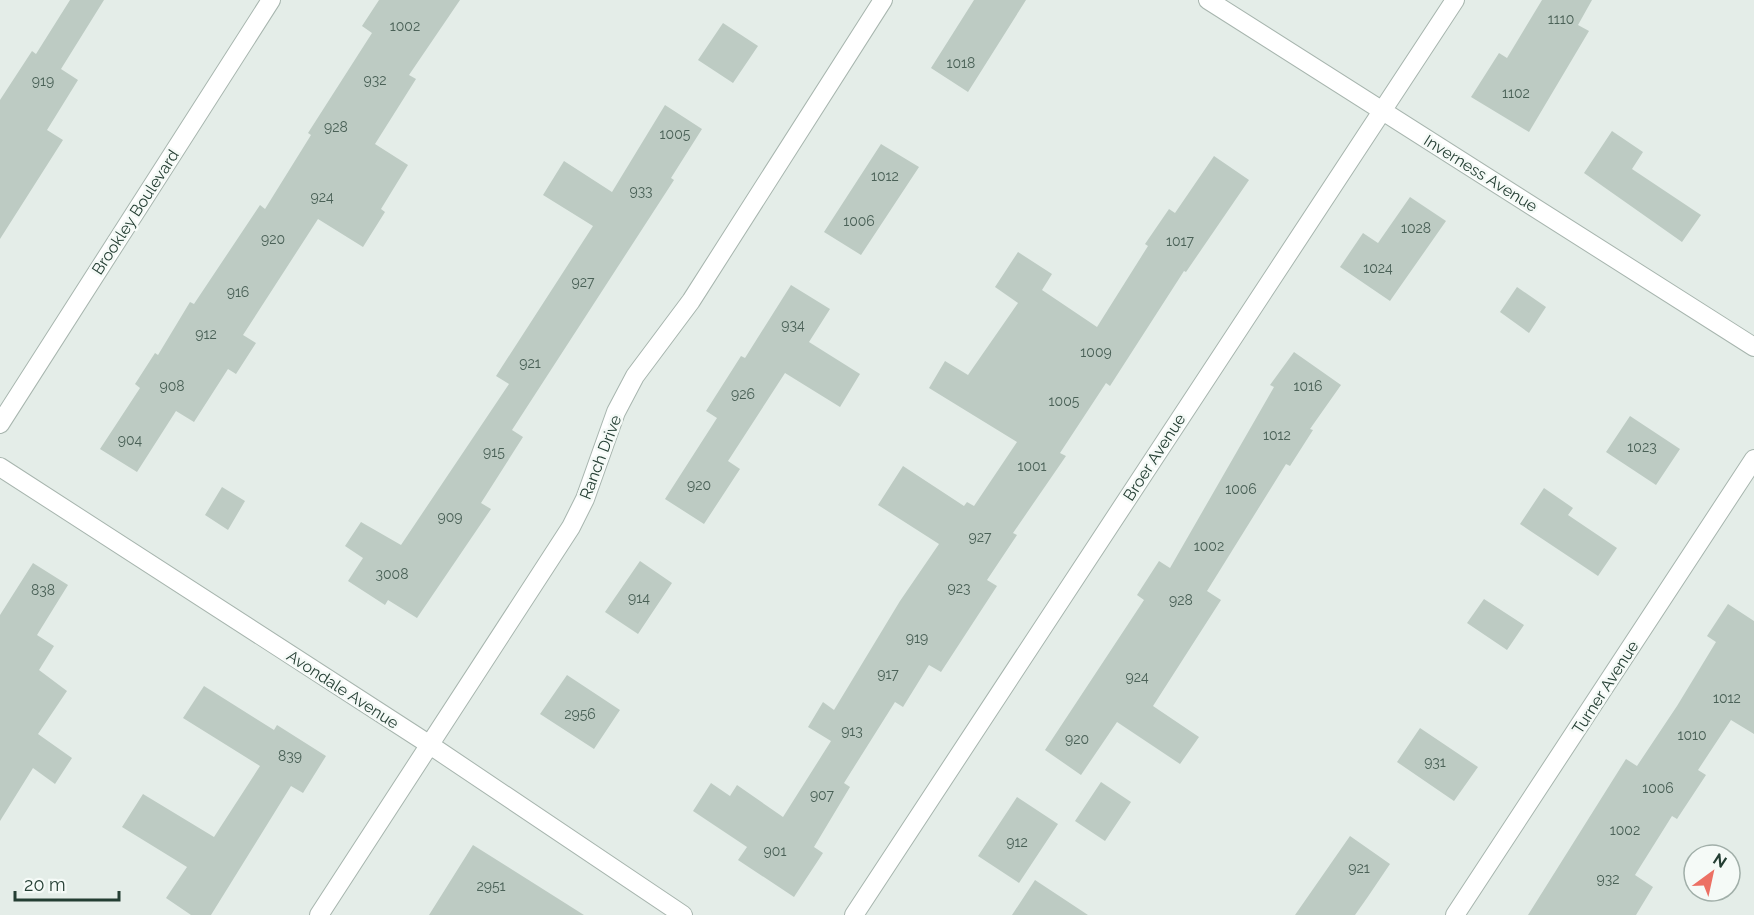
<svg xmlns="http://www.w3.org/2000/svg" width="1754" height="915" viewBox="0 0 1754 915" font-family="Raleway,sans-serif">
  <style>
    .building { fill: #bdcbc3 }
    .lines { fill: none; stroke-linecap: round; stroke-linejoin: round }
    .street-casing { stroke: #a7b5ae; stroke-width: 20 }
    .street { stroke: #fff; stroke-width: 18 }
    .labels { text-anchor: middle; stroke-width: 5; stroke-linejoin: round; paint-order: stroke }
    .number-label { font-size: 14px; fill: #4a6157 }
    .street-label { font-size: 16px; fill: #243e33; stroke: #f5faf7 }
  </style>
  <rect width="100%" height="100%" fill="#e4ede8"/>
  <!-- building -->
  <path class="building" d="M 70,0 L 104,0 L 61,69 L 78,80 L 47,130 L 63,140 L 0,239 L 0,100 L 32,51 L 36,54 Z
    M 379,0 L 460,0 L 409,75 L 416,79 L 375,144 L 408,165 L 381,209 L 385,212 L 363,247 L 318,219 L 243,335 L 256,343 L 236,374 L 228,369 L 194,422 L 176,411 L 137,472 L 100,449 L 140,388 L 135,384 L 155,353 L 158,355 L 190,302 L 194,304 L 260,205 L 265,209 L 311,135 L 308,133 L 372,33 L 362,26 Z
    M 974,0 L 1026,0 L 968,92 L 931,68 Z
    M 1542,0 L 1592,0 L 1578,25 L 1589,31 L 1529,132 L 1471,97 L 1499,53 L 1507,58 Z
    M 723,23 L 758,46 L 733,83 L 698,60 Z
    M 665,105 L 702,129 L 671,178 L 674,180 L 512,430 L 523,437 L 481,503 L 491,509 L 417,618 L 388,600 L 385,605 L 348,581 L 363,558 L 345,546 L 361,522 L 401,545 L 509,384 L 496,376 L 593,226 L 543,195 L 564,161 L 612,192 Z
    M 1612,131 L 1643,152 L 1632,169 L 1701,215 L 1682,242 L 1584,173 Z
    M 881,144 L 919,167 L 861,255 L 824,232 Z
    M 1214,156 L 1249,180 L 1186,272 L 1184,271 L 1110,386 L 1106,383 L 1060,453 L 1066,456 L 1013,533 L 1017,535 L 987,580 L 997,586 L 941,672 L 929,665 L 903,707 L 895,702 L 844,783 L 850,787 L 814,847 L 823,853 L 794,897 L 738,860 L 747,847 L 693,811 L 711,783 L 730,796 L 737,785 L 783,817 L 831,741 L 808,727 L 823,702 L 834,710 L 900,601 L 939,544 L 878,505 L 903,466 L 964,506 L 967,502 L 974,506 L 1017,442 L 929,388 L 945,361 L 968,375 L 1018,303 L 995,287 L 1018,252 L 1052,274 L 1042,290 L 1097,327 L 1148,246 L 1145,244 L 1169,209 L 1175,213 Z
    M 1410,197 L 1446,221 L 1390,301 L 1340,267 L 1363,233 L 1378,243 Z
    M 791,285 L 830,309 L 809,342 L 860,374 L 840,407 L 785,373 L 728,461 L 740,469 L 704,524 L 665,499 L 717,418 L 706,411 L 741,356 L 745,358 Z
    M 1517,287 L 1546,307 L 1529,333 L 1500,312 Z
    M 1294,352 L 1341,385 L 1310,429 L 1313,430 L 1290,466 L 1286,464 L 1207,591 L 1221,600 L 1153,706 L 1199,737 L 1180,764 L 1117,722 L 1081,775 L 1045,750 L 1144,600 L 1137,595 L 1159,561 L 1170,568 L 1274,387 L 1270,385 Z
    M 1630,416 L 1680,449 L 1656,485 L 1606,452 Z
    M 222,487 L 245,501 L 228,530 L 205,515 Z
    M 1544,488 L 1573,508 L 1568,515 L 1617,548 L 1598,576 L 1520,524 Z
    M 640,561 L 672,583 L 638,634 L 605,612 Z
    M 33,563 L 68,585 L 37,635 L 54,646 L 39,670 L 67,691 L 38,734 L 72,758 L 55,784 L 33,768 L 0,821 L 0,615 Z
    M 1484,599 L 1524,625 L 1507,650 L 1467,623 Z
    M 1728,604 L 1754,621 L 1754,734 L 1731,720 L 1698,770 L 1706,775 L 1677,819 L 1672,816 L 1635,875 L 1653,887 L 1636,915 L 1528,915 L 1626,759 L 1637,766 L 1677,706 L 1716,642 L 1707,636 Z
    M 567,675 L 620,710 L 594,749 L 540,714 Z
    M 204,686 L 274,730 L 277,725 L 326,756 L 303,793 L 291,786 L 211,915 L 191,915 L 166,898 L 187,867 L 122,827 L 143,794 L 214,837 L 260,766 L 183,718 Z
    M 1420,728 L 1478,767 L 1454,801 L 1397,762 Z
    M 1101,782 L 1131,802 L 1105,841 L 1075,821 Z
    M 1017,797 L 1058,824 L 1019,883 L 978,856 Z
    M 1350,836 L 1390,864 L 1367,898 L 1355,915 L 1295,915 Z
    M 473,845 L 584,915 L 429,915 Z
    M 1035,880 L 1088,915 L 1012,915 Z"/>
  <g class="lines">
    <defs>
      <path id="street" d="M 1208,0 L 1754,347
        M 0,424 L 271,0
        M 0,467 L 430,745 L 683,915
        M 319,915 L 571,527 L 585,499 L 616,412 L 635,376 L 691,301 L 883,0
        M 854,915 L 1455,0
        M 1455,915 L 1754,459"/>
    </defs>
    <!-- street casing -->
    <use href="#street" class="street-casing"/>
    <!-- street -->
    <use href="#street" class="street"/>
  </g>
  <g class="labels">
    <!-- number labels -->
    <g class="number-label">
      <text x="1561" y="24">1110</text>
      <text x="405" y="31">1002</text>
      <text x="961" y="68">1018</text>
      <text x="375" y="85">932</text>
      <text x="43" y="86">919</text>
      <text x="1516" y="98">1102</text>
      <text x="336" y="132">928</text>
      <text x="675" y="139">1005</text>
      <text x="885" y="181">1012</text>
      <text x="641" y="196">933</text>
      <text x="322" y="202">924</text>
      <text x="859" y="226">1006</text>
      <text x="1416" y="233">1028</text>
      <text x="273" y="244">920</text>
      <text x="1180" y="246">1017</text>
      <text x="1378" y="273">1024</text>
      <text x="583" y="287">927</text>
      <text x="238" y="297">916</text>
      <text x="793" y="330">934</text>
      <text x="206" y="339">912</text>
      <text x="1096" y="357">1009</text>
      <text x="530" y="368">921</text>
      <text x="172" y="391">908</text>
      <text x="1308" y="391">1016</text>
      <text x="743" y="399">926</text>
      <text x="1064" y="406">1005</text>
      <text x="1277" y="440">1012</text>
      <text x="130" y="445">904</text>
      <text x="1642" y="452">1023</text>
      <text x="494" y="457">915</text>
      <text x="1032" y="471">1001</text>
      <text x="699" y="490">920</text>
      <text x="1241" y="494">1006</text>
      <text x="450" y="522">909</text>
      <text x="980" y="542">927</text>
      <text x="1209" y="551">1002</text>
      <text x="392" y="579">3008</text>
      <text x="959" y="593">923</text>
      <text x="43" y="595">838</text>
      <text x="639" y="603">914</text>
      <text x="1181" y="605">928</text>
      <text x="917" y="643">919</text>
      <text x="888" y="679">917</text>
      <text x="1137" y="682">924</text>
      <text x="1727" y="703">1012</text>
      <text x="580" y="719">2956</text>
      <text x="852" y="736">913</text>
      <text x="1692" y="740">1010</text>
      <text x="1077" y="744">920</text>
      <text x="290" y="761">839</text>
      <text x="1435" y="767">931</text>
      <text x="1658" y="793">1006</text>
      <text x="822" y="800">907</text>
      <text x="1625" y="835">1002</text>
      <text x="1017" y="847">912</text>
      <text x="775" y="856">901</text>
      <text x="1359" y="873">921</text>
      <text x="1608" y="884">932</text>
      <text x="491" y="891">2951</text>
    </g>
    <!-- street labels -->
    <g class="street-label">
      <text transform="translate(1481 173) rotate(32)" y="6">Inverness Avenue</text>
      <text transform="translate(135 212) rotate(-57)" y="6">Brookley Boulevard</text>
      <text transform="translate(600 457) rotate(-69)" y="6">Ranch Drive</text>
      <text transform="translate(1154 457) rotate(-57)" y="6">Broer Avenue</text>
      <text transform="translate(1605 687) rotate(-57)" y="6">Turner Avenue</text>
      <text transform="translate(343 689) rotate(33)" y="6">Avondale Avenue</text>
    </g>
  </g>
  <!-- north arrow -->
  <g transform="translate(1712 873) rotate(33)"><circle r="28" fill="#f5faf7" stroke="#a1afa9" stroke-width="1.5"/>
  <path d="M0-4.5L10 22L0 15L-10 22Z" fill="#ec7064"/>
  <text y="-9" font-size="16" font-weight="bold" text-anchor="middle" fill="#243e33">N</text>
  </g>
  <!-- scale -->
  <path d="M15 891v9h104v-9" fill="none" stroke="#243e33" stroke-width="3"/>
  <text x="24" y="891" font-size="18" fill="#243e33" stroke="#f5faf7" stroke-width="4.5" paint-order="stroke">20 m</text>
</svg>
